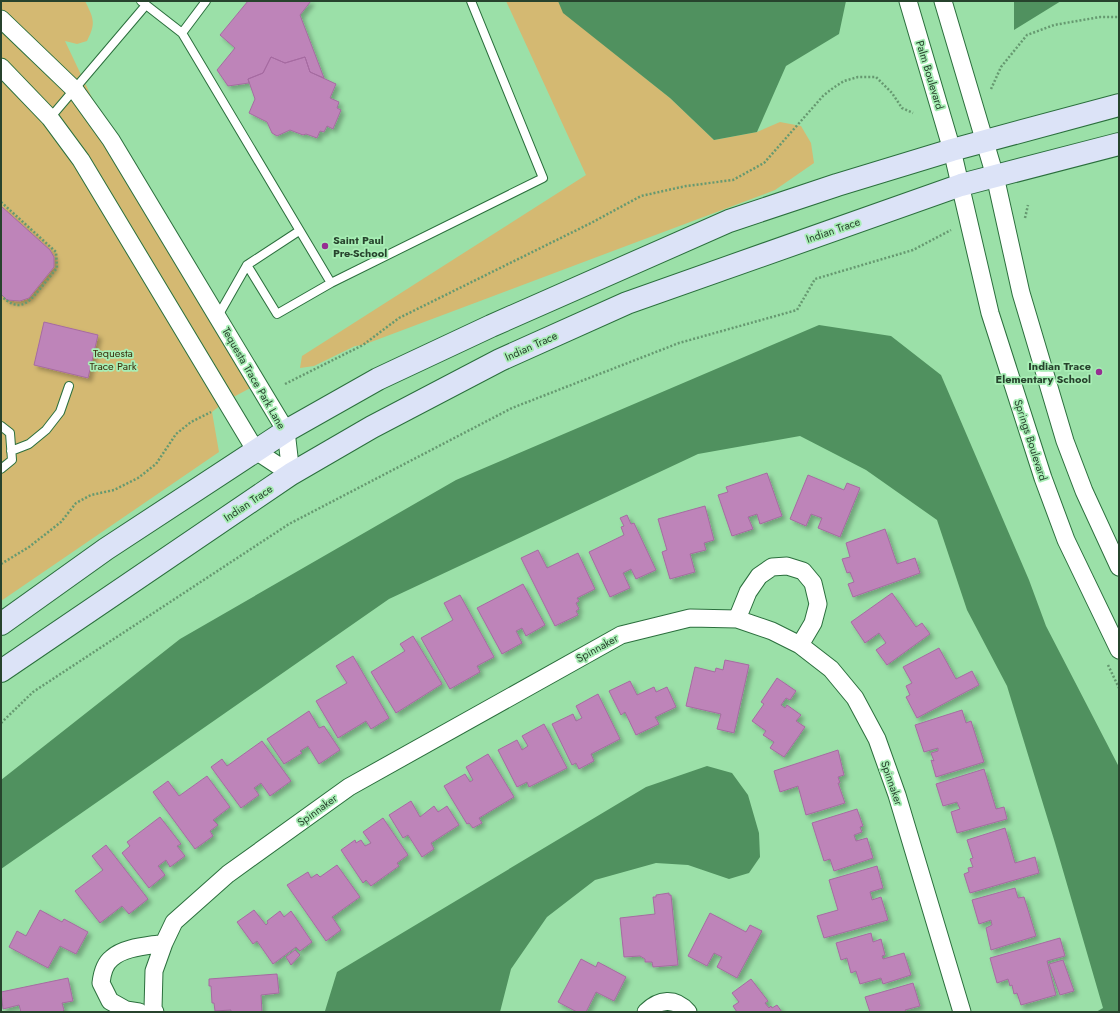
<svg xmlns="http://www.w3.org/2000/svg" width="1120" height="1013" viewBox="0 0 1120 1013" font-family="Jost,sans-serif">
  <style>
    .green { fill: #d4b972 }
    .water { fill: #50915f }
    .building { fill: #be84b9; stroke: #a66ba1; filter: url(#shadow) }
    .lines { fill: none; stroke-linecap: round; stroke-linejoin: round }
    .lane-casing { stroke: #2b6f3d; stroke-width: 10 }
    .street-casing { stroke: #2b6f3d; stroke-width: 19 }
    .secondary-casing { stroke: #2b6f3d; stroke-width: 24 }
    .path { stroke: #669970; stroke-width: 2.5; stroke-dasharray: 2 2; stroke-linecap: butt }
    .lane { stroke: #fff; stroke-width: 8 }
    .street { stroke: #fff; stroke-width: 17 }
    .secondary { stroke: #dce3f7; stroke-width: 22 }
    .poi-dot { fill: #962e92; stroke: #a8eeb5; stroke-width: 1.5 }
    .labels { text-anchor: middle; stroke-width: 3.5; stroke-linejoin: round; paint-order: stroke }
    .street-label { font-size: 11px; fill: #27432d; stroke: #a8eeb5 }
    .poi-label { font-size: 11px; font-weight: bold; fill: #27432d; stroke: #a8eeb5; text-anchor: start }
    .park-label { font-size: 11px; fill: #3d310f; stroke: #a8eeb5 }
  </style>
  <defs>
    <filter id="shadow"><feDropShadow dx="3.5" dy="3.5" stdDeviation="2" flood-color="#0004"/></filter>
  </defs>
  <rect width="100%" height="100%" fill="#9be0a8"/>
  <!-- green -->
  <path class="green" d="M 1,1 L 85,1 C 94,19 96,23 87,41 L 77,44 L 65,41 L 112,140 L 258,384 L 226,401 L 212,412 L 219,452 L 1,601 Z
    M 506,1 L 558,1 L 564,13 L 670,98 L 714,140 L 757,132 L 780,122 L 801,126 L 811,143 L 814,163 L 775,190 L 363,345 L 355,346 L 314,366 L 300,368 L 302,356 L 586,175 Z"/>
  <!-- water -->
  <path class="water" d="M 558,1 L 846,1 L 839,34 L 786,66 L 757,132 L 714,140 L 670,98 L 563,13 Z
    M 1014,1 L 1061,1 L 1014,30 Z
    M 819,325 L 891,336 L 941,375 L 1029,580 L 1046,626 L 1119,767 L 1119,1012 L 1096,1012 L 1103,1008 L 1055,843 L 1007,686 L 967,610 L 937,520 L 866,470 L 800,436 L 698,454 L 389,599 L 1,869 L 1,780 L 180,639 L 456,480 Z
    M 707,766 L 732,773 L 748,795 L 759,833 L 760,857 L 749,873 L 729,879 L 688,865 L 656,863 L 595,880 L 547,917 L 511,969 L 500,1012 L 326,1012 L 325,1011 L 337,972 L 646,787 Z"/>
  <!-- building -->
  <path class="building" d="M 248,1 L 311,1 L 300,15 L 324,78 L 310,72 L 305,57 L 285,63 L 271,57 L 263,73 L 248,79 L 249,83 L 228,86 L 217,70 L 235,48 L 220,35 Z
    M 271,57 L 285,63 L 305,57 L 310,72 L 336,84 L 330,98 L 339,102 L 337,108 L 341,110 L 333,129 L 327,126 L 324,132 L 320,131 L 317,138 L 306,134 L 303,135 L 290,130 L 277,136 L 272,133 L 267,122 L 249,113 L 255,99 L 248,79 L 263,73 Z
    M 1,206 L 50,250 L 54,257 L 54,267 L 29,298 L 20,301 L 7,300 L 1,294 Z
    M 44,322 L 98,335 L 88,378 L 34,365 Z
    M 767,473 L 782,516 L 760,524 L 757,514 L 748,517 L 753,529 L 732,536 L 718,495 L 728,492 L 726,487 Z
    M 808,475 L 844,490 L 847,483 L 860,488 L 840,537 L 818,528 L 822,518 L 811,514 L 806,526 L 790,519 Z
    M 705,506 L 714,540 L 704,543 L 706,550 L 690,554 L 695,572 L 670,579 L 662,552 L 667,550 L 658,519 Z
    M 627,515 L 631,524 L 634,523 L 656,570 L 636,579 L 631,569 L 623,573 L 630,588 L 610,597 L 589,552 L 624,535 L 621,527 L 624,526 L 620,518 Z
    M 885,529 L 897,564 L 915,558 L 920,573 L 853,597 L 848,584 L 854,582 L 850,572 L 847,573 L 842,559 L 850,557 L 846,543 Z
    M 538,550 L 547,568 L 578,553 L 595,589 L 577,598 L 579,601 L 576,603 L 579,609 L 576,611 L 578,615 L 555,626 L 521,558 Z
    M 523,584 L 545,625 L 526,636 L 522,628 L 516,631 L 522,643 L 502,654 L 477,608 Z
    M 892,593 L 916,627 L 922,623 L 930,634 L 887,665 L 876,650 L 886,643 L 879,633 L 865,643 L 851,622 Z
    M 460,595 L 494,657 L 477,666 L 480,672 L 450,689 L 421,638 L 453,620 L 444,603 Z
    M 413,636 L 442,684 L 396,713 L 371,672 L 405,651 L 400,644 Z
    M 939,648 L 956,679 L 972,671 L 979,685 L 917,718 L 906,697 L 910,695 L 906,686 L 912,683 L 903,667 Z
    M 353,656 L 389,718 L 371,729 L 366,721 L 338,738 L 316,701 L 347,683 L 336,666 Z
    M 725,660 L 749,665 L 734,733 L 717,729 L 721,714 L 686,706 L 695,667 L 715,672 L 716,668 L 723,670 Z
    M 777,678 L 796,691 L 790,700 L 786,698 L 781,705 L 785,708 L 787,705 L 801,715 L 796,721 L 805,727 L 784,757 L 770,748 L 774,742 L 763,735 L 766,731 L 752,721 L 764,704 L 761,702 Z
    M 630,681 L 637,695 L 654,687 L 656,692 L 667,687 L 676,707 L 655,717 L 659,724 L 636,735 L 625,712 L 621,715 L 609,691 Z
    M 598,694 L 620,739 L 591,754 L 594,761 L 579,769 L 576,763 L 572,765 L 552,724 L 573,714 L 576,721 L 582,718 L 576,706 Z
    M 962,710 L 966,723 L 971,721 L 984,762 L 936,777 L 931,760 L 934,761 L 931,753 L 938,751 L 938,748 L 924,752 L 915,725 Z
    M 309,711 L 319,728 L 324,726 L 340,750 L 319,764 L 308,746 L 300,751 L 302,753 L 284,764 L 267,739 Z
    M 544,724 L 567,768 L 529,787 L 527,782 L 517,787 L 498,750 L 517,740 L 522,750 L 528,746 L 522,736 Z
    M 262,741 L 291,781 L 270,796 L 261,783 L 254,788 L 259,795 L 241,808 L 211,767 L 222,759 L 227,766 Z
    M 838,750 L 844,775 L 838,777 L 840,783 L 838,783 L 845,803 L 806,815 L 798,786 L 780,792 L 774,771 Z
    M 488,754 L 514,797 L 479,818 L 482,823 L 473,828 L 469,823 L 467,824 L 444,786 L 465,774 L 470,782 L 473,780 L 466,767 Z
    M 984,769 L 996,809 L 1004,807 L 1007,819 L 957,833 L 951,812 L 960,809 L 957,802 L 943,806 L 936,784 Z
    M 207,776 L 230,807 L 213,820 L 218,825 L 210,831 L 213,836 L 195,849 L 153,792 L 168,781 L 179,796 Z
    M 411,801 L 420,817 L 434,806 L 438,812 L 447,806 L 459,825 L 431,843 L 434,849 L 422,857 L 408,835 L 403,838 L 389,815 Z
    M 857,809 L 863,826 L 860,827 L 862,832 L 854,835 L 856,841 L 867,838 L 873,858 L 834,871 L 830,859 L 824,861 L 812,823 Z
    M 160,817 L 181,844 L 177,846 L 185,856 L 170,867 L 166,860 L 158,866 L 165,875 L 149,888 L 122,853 L 130,846 L 127,842 Z
    M 383,818 L 408,855 L 397,863 L 399,866 L 371,886 L 366,880 L 363,883 L 341,850 L 355,840 L 356,843 L 361,840 L 365,846 L 371,843 L 363,832 Z
    M 1005,828 L 1015,863 L 1035,857 L 1039,873 L 970,893 L 964,874 L 969,872 L 968,868 L 973,867 L 970,859 L 973,858 L 967,840 Z
    M 106,845 L 148,899 L 129,914 L 122,906 L 100,923 L 75,891 L 103,870 L 92,856 Z
    M 337,865 L 360,897 L 332,917 L 341,930 L 326,941 L 287,885 L 308,872 L 311,878 L 317,874 L 320,877 Z
    M 877,866 L 883,888 L 870,892 L 872,900 L 881,897 L 888,920 L 824,938 L 817,916 L 838,910 L 829,880 Z
    M 1015,888 L 1018,898 L 1024,897 L 1036,936 L 991,950 L 986,928 L 992,925 L 991,920 L 979,924 L 972,900 Z
    M 669,893 L 669,895 L 671,895 L 678,965 L 653,967 L 652,962 L 645,962 L 645,959 L 640,956 L 624,957 L 620,918 L 655,914 L 653,897 L 656,897 L 656,895 Z
    M 40,910 L 62,922 L 64,919 L 88,932 L 76,954 L 60,946 L 48,968 L 9,947 L 17,931 L 26,936 Z
    M 254,910 L 266,925 L 268,923 L 267,921 L 280,911 L 284,917 L 291,911 L 312,942 L 300,951 L 296,947 L 273,964 L 257,941 L 253,944 L 237,922 Z
    M 710,913 L 746,932 L 750,925 L 762,931 L 737,978 L 717,967 L 722,957 L 714,953 L 707,966 L 688,956 Z
    M 871,933 L 873,942 L 881,939 L 885,955 L 882,956 L 883,959 L 904,953 L 911,975 L 883,984 L 881,978 L 860,984 L 856,971 L 851,973 L 847,958 L 841,960 L 836,943 Z
    M 1060,938 L 1065,956 L 1047,961 L 1056,995 L 1021,1005 L 1017,993 L 1014,994 L 1012,985 L 1010,986 L 1008,979 L 997,983 L 990,958 Z
    M 295,950 L 300,955 L 291,965 L 286,957 Z
    M 581,959 L 596,967 L 598,962 L 626,977 L 614,1001 L 596,992 L 586,1012 L 577,1012 L 558,1002 Z
    M 1063,960 L 1074,991 L 1060,995 L 1049,964 Z
    M 277,974 L 279,993 L 261,995 L 262,1012 L 231,1012 L 231,1010 L 215,1011 L 214,1003 L 212,1003 L 211,986 L 209,986 L 209,979 Z
    M 68,978 L 73,1001 L 62,1003 L 64,1010 L 62,1012 L 21,1012 L 19,1005 L 3,1009 L 1,992 Z
    M 751,979 L 768,1001 L 765,1003 L 769,1008 L 771,1006 L 772,1008 L 777,1005 L 782,1012 L 737,1012 L 733,1006 L 739,1002 L 732,993 Z
    M 913,983 L 920,1006 L 905,1010 L 906,1012 L 870,1012 L 865,997 Z"/>
  <g class="lines">
    <defs>
      <path id="lane" d="M 141,1 L 182,33 L 331,283
        M 182,33 L 206,1
        M 50,118 L 146,5
        M 247,265 L 277,314 L 331,283 L 543,178 L 471,1
        M 218,316 L 247,265 L 299,231
        M 1,426 L 10,433 L 12,460 L 1,469
        M 11,451 L 29,444 L 46,430 L 60,412 L 69,386"/>
      <path id="street" d="M 908,1 L 952,150 L 990,313 L 1043,478 L 1066,540 L 1119,650
        M 943,1 L 995,176 L 1021,293 L 1065,441 L 1084,491 L 1119,567
        M 1,19 L 75,90 L 111,140 L 286,431 L 291,474
        M 1,67 L 50,118 L 81,160 L 256,451 L 291,474
        M 737,619 L 748,592 L 759,576 L 772,567 L 787,566 L 803,571 L 813,583 L 818,604 L 813,623 L 800,645
        M 139,1012 L 126,1010 L 110,1001 L 101,983 C 102,974 104,964 112,958 C 124,947 148,946 164,943
        M 155,1012 L 153,1009 L 154,971 L 164,943 L 174,922 L 228,874 L 349,787 L 621,635 L 690,618 L 737,619 L 772,631 L 800,645 L 831,669 L 855,698 L 877,739 L 897,795 L 962,1012
        M 646,1012 C 659,999 675,997 688,1012"/>
      <path id="secondary" d="M 1,624 L 106,549 L 286,431 L 378,379 L 491,326 L 729,221 L 837,185 L 952,150 L 1119,105
        M 1,671 L 291,474 L 372,427 L 500,360 L 627,303 L 961,185 L 1119,144"/>
    </defs>
    <!-- lane casing -->
    <use href="#lane" class="lane-casing"/>
    <!-- street casing -->
    <use href="#street" class="street-casing"/>
    <!-- secondary casing -->
    <use href="#secondary" class="secondary-casing"/>
    <!-- path -->
    <path class="path" d="M 991,89 L 1001,67 L 1027,35 L 1054,25 L 1100,17 L 1119,17
      M 1,202 L 56,252 L 57,268 C 51,275 45,283 39,290 C 26,306 18,311 1,296
      M 1025,218 L 1028,205
      M 285,384 L 363,345 L 399,318 L 591,223 L 641,196 L 686,186 L 733,180 L 764,163 L 823,96 L 833,88 L 844,81 L 858,77 L 876,77 L 892,93 L 902,108 L 913,113
      M 1,564 L 29,547 L 61,522 L 76,503 L 91,495 L 114,490 L 138,478 L 156,464 L 176,434 L 191,422 L 211,412
      M 1108,665 L 1119,688
      M 1,723 L 33,692 L 289,524 L 512,408 L 679,343 L 797,310 L 815,279 L 913,250 L 951,230"/>
    <!-- lane -->
    <use href="#lane" class="lane"/>
    <!-- street -->
    <use href="#street" class="street"/>
    <!-- secondary -->
    <use href="#secondary" class="secondary"/>
  </g>
  <!-- markers -->
  <g class="poi-dot">
    <circle cx="325" cy="246" r="4"/>
    <circle cx="1099" cy="372" r="4"/>
  </g>
  <g class="labels">
    <!-- street labels -->
    <g class="street-label">
      <text transform="translate(930 75) rotate(73)" y="4">Palm Boulevard</text>
      <text transform="translate(833 230) rotate(-19)" y="4">Indian Trace</text>
      <text transform="translate(531 346) rotate(-24)" y="4">Indian Trace</text>
      <text transform="translate(254 378) rotate(60)" y="4">Tequesta Trace Park Lane</text>
      <text transform="translate(1031 440) rotate(72)" y="4">Springs Boulevard</text>
      <text transform="translate(248 503) rotate(-34)" y="4">Indian Trace</text>
      <text transform="translate(597 648) rotate(-29)" y="4">Spinnaker</text>
      <text transform="translate(892 783) rotate(71)" y="4">Spinnaker</text>
      <text transform="translate(317 810) rotate(-36)" y="4">Spinnaker</text>
    </g>
    <!-- poi labels -->
    <g class="poi-label">
      <text x="333" y="244">Saint Paul<tspan x="333" dy="13">Pre-School</tspan></text>
      <text x="1091" y="370" text-anchor="end">Indian Trace<tspan x="1091" dy="13">Elementary School</tspan></text>
    </g>
    <!-- park labels -->
    <g class="park-label">
      <text x="113" y="357">Tequesta<tspan x="113" dy="13">Trace Park</tspan></text>
    </g>
  </g>
  <!-- border -->
  <rect width="1120" height="1013" fill="none" stroke="#27432d" stroke-width="4"/>
</svg>
